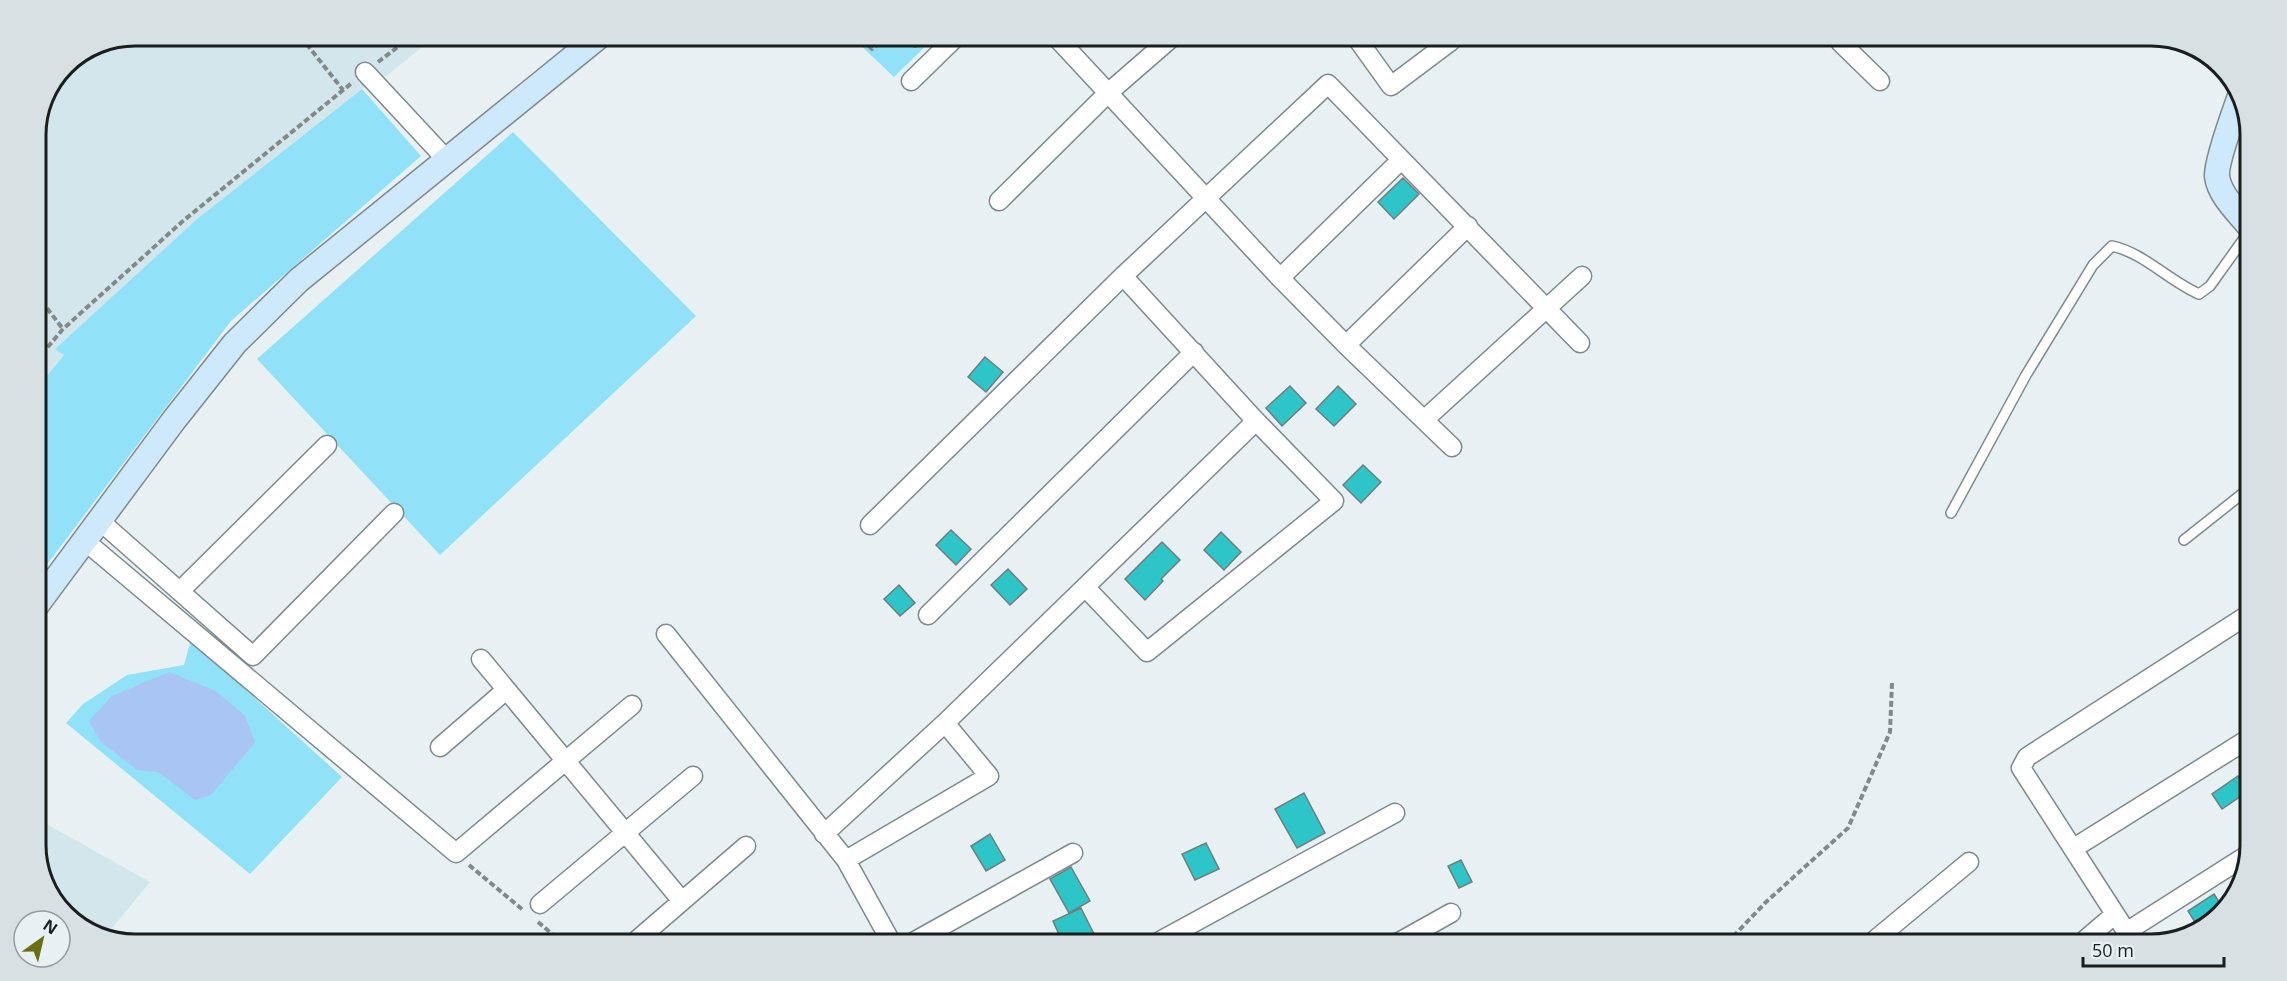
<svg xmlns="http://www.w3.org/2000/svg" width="2287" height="981" viewBox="0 0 2287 981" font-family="'Open Sans',sans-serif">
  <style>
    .built { fill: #d3e6ec }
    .green { fill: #91e1f8 }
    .water { fill: #a9c5f3 }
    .building { fill: #2ec5c9; stroke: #737c7c; stroke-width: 1.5 }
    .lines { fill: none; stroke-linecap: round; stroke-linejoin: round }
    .service-casing { stroke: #7f898b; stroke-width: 12 }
    .minor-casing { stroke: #7f898b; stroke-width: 21 }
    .secondary-casing { stroke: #7f898b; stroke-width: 27 }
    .path { stroke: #82898b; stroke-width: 4; stroke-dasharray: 6 3; stroke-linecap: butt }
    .service { stroke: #fff; stroke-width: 9 }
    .minor { stroke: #fff; stroke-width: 18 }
    .secondary { stroke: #cee9fb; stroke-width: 24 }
    .rim { fill: none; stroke: #1a1e1f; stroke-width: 3 }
  </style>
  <rect width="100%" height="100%" fill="#e7f1f4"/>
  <!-- built -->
  <path class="built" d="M 135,36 L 435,37 L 385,77 L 362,89 L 197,219 L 56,348 L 64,355 L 36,389 L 36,129 L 65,65 Z
    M 36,818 L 150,882 L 104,938 L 98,938 L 56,906 L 36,853 Z"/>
  <!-- green -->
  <path class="green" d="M 854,39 L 933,39 L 894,77 Z
    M 362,89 L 421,156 L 231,321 L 36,579 L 36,389 L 64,355 L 55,349 L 197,219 Z
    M 513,132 L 696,316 L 440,555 L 257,359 Z
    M 191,640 L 342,777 L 250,874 L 66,723 L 83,704 L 127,675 L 184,665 Z"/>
  <!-- water -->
  <path class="water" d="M 169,672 L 216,691 L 245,716 L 255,742 L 211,795 L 195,800 L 158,772 L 137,770 L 100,741 L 89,721 L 112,696 Z"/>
  <!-- building -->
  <path class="building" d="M 1403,178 L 1419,194 L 1394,219 L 1378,202 Z
    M 985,357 L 1003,372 L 986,392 L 968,377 Z
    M 1290,386 L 1306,403 L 1282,426 L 1266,408 Z
    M 1338,386 L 1356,404 L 1334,426 L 1316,409 Z
    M 1363,465 L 1381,482 L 1361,503 L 1343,485 Z
    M 951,530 L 971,549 L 956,565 L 936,545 Z
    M 1221,532 L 1241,552 L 1224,570 L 1204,550 Z
    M 1162,542 L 1180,560 L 1161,579 L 1163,581 L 1145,600 L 1125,579 Z
    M 1008,569 L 1027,589 L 1010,605 L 991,585 Z
    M 899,585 L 915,603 L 900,616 L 884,599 Z
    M 2238,776 L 2245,784 L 2244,794 L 2222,809 L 2212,794 Z
    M 1304,793 L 1325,833 L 1297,848 L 1275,809 Z
    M 990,834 L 1005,860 L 986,871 L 971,846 Z
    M 1206,843 L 1219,869 L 1195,880 L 1182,854 Z
    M 1461,860 L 1472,882 L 1459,888 L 1448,866 Z
    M 1071,867 L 1090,901 L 1069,913 L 1050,879 Z
    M 2214,894 L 2223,908 L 2207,928 L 2200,930 L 2188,911 Z
    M 1081,908 L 1095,936 L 1084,941 L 1062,941 L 1053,921 Z"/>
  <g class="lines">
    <defs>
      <path id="service" d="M 1951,513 L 2026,375 L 2093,265 L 2112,246 C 2144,253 2169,281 2199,294 L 2210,286 L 2250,230
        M 2184,540 L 2247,490"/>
      <path id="minor" d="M 1058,39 L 1280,278 L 1346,345 L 1452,447
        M 1358,40 L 1391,86 L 1451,41
        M 1840,42 L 1880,81
        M 365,72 L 446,159
        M 911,81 L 954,39
        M 999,201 L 1108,93 L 1169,40
        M 1280,278 L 1401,160
        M 1346,345 L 1468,226
        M 1424,420 L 1582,276
        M 100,521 L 253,656 L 394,513
        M 870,525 L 1123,276 L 1328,84 L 1580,343
        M 85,541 L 456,853 L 632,705
        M 1086,588 L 1147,652 L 1334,501 L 1256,421 L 1123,276
        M 180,591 L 327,445
        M 928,615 L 1194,352
        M 666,634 L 846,860 L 890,940
        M 481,659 L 682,901
        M 440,747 L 506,690
        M 824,834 L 945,723 L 1256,421
        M 2074,848 L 2245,741
        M 846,860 L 989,776 L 945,723
        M 540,904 L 693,776
        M 2126,932 L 2244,857
        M 637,940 L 746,846
        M 915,941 L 1073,853
        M 1160,941 L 1395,813
        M 1399,942 L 1451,913
        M 1870,944 L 1969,862
        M 2079,945 L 2114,915
        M 2135,945 L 2021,768 L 2027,757 L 2246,616"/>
      <path id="secondary" d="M 2239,99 C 2234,113 2216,162 2217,176 C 2219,195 2239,213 2250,227
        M 36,606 L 174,420 L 235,343 L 299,280 L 597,38"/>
    </defs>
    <!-- service casing -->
    <use href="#service" class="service-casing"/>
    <!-- minor casing -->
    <use href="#minor" class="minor-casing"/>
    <!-- secondary casing -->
    <use href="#secondary" class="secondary-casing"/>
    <!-- path -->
    <path class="path" d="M 301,37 L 343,90
      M 862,39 L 872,49 L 884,39
      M 907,39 L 915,46 L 923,39
      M 378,62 L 411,37
      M 36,294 L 63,329
      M 36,361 L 63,329 L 183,221 L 353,82
      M 469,865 L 523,910
      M 538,922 L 558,939
      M 1727,943 L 1766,902 L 1848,828 L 1890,732 L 1892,683"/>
    <!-- service -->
    <use href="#service" class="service"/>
    <!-- minor -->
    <use href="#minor" class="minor"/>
    <!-- secondary -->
    <use href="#secondary" class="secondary"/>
  </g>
  <!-- crop -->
  <path d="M0 0H2287V981H0ZM135 46H2151A89 89 0 0 1 2240 135V845A89 89 0 0 1 2151 934H135A89 89 0 0 1 46 845V135A89 89 0 0 1 135 46Z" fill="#d7e0e3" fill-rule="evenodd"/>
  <path class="rim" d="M135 46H2151A89 89 0 0 1 2240 135V845A89 89 0 0 1 2151 934H135A89 89 0 0 1 46 845V135A89 89 0 0 1 135 46Z"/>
  <!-- north arrow -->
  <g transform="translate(42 939) rotate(34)"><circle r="28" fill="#e7f1f4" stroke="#959d9f" stroke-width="1.5"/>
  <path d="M0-4.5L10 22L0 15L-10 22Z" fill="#6a6f15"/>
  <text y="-9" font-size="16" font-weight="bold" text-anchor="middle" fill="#1a1e1f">N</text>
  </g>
  <!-- scale -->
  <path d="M2083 957v9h141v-9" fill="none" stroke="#1a1e1f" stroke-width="3"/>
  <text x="2092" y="957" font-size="18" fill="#1a1e1f" stroke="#e7f1f4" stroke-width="4.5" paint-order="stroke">50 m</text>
</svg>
